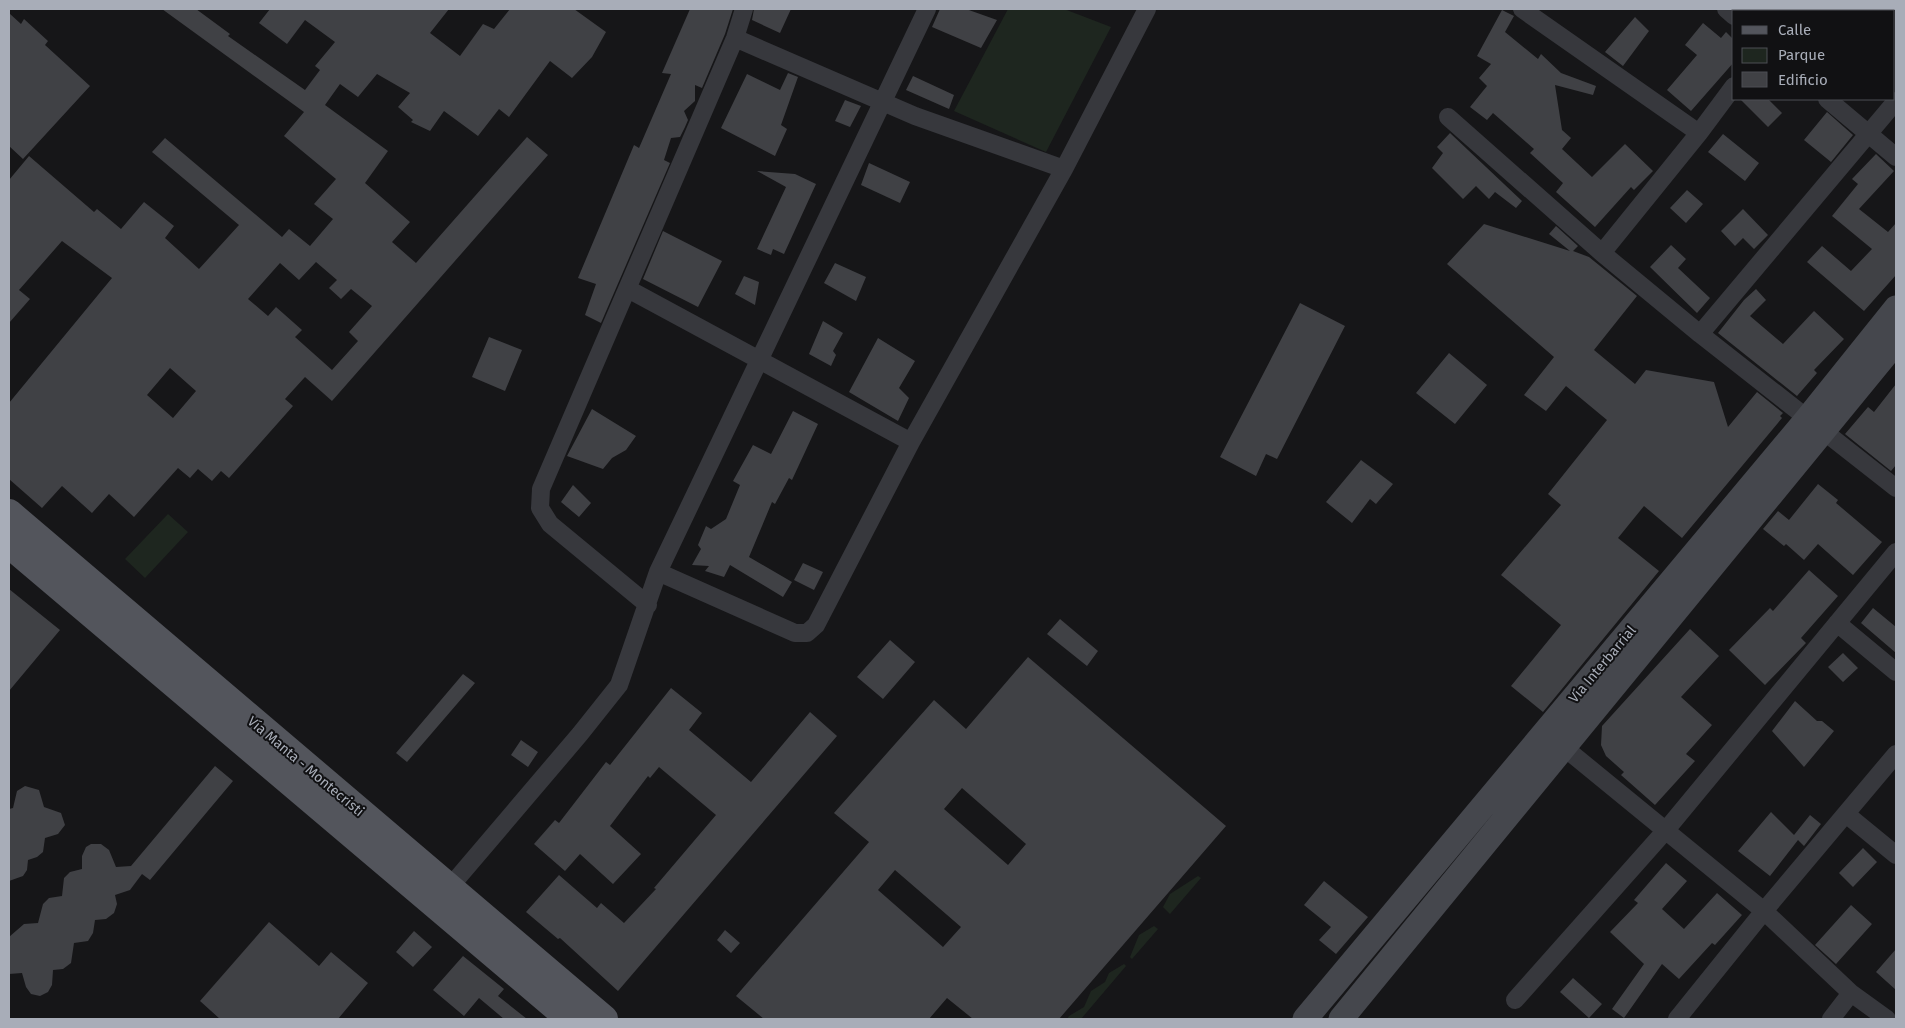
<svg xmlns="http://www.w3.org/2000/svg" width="1905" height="1028" viewBox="0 0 1905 1028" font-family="'Fira Sans',sans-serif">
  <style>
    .green { fill: #1e261f }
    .building { fill: #404145; fill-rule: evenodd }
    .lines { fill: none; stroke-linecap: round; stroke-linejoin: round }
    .street { stroke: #37383d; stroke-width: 18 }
    .secondary { stroke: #45474d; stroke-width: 25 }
    .primary { stroke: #53555c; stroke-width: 28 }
    .labels { text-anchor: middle; stroke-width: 4; stroke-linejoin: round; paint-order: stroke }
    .street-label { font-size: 14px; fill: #a8adb8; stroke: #111113 }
  </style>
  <rect width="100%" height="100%" fill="#161618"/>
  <!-- green -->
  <path class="green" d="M 1008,9 L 1064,9 L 1111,27 L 1046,152 L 954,111 Z
    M 168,514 L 188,532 L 145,578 L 125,559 Z
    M 1198,876 L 1201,878 L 1170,914 L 1163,907 L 1170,894 Z
    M 1154,926 L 1158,929 L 1132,959 L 1130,957 L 1139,935 Z
    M 1124,964 L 1126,966 L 1081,1019 L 1067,1019 L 1069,1016 L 1084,1007 L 1091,991 L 1105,982 L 1109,973 Z"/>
  <!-- building -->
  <path class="building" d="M 162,9 L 196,9 L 230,34 L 228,36 L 305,90 L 320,70 L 315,66 L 335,42 L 305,20 L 287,44 L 259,23 L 270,9 L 449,9 L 430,33 L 460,56 L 483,24 L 494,29 L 510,9 L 574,9 L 606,32 L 592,57 L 572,78 L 550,61 L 509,117 L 499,109 L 478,136 L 444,111 L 430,131 L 411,122 L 413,120 L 398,107 L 410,93 L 377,74 L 358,97 L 340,84 L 325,105 L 388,151 L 365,183 L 410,222 L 392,242 L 416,263 L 527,137 L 548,155 L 332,401 L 305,377 L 285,399 L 293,406 L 229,478 L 221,471 L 212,481 L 198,469 L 190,478 L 178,468 L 134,517 L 109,494 L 92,513 L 62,486 L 42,508 L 9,479 L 9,403 L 112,278 L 62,241 L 19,290 L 30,299 L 9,323 L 9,180 L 29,156 L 94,212 L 97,209 L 121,229 L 144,202 L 174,226 L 165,238 L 199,269 L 239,225 L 152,152 L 165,138 L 282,237 L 289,229 L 310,246 L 333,219 L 314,204 L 336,179 L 284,136 L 304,112 ZM 316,262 L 337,280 L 329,288 L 341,299 L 351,289 L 372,306 L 349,332 L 358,341 L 332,370 L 295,337 L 302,330 L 276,307 L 268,316 L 248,299 L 280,263 L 299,280 ZM 170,368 L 196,391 L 173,418 L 147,395 Z
    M 690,9 L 733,9 L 725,34 L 702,88 L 695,85 L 695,101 L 684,111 L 688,120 L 685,127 L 680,137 L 671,138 L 664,160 L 670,163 L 601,323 L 585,315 L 596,284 L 578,278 L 634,145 L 639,148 L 671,74 L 662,73 Z
    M 754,9 L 791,9 L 780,33 L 752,20 Z
    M 940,9 L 966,9 L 997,20 L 981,48 L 932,27 Z
    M 1502,10 L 1514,16 L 1505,32 L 1538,59 L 1541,54 L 1561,73 L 1596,86 L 1593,95 L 1555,85 L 1562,130 L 1571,138 L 1562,149 L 1592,177 L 1625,144 L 1653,171 L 1634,190 L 1631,187 L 1595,227 L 1556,192 L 1563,183 L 1530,153 L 1534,149 L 1493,113 L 1487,120 L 1470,107 L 1487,86 L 1479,78 L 1491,64 L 1477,56 Z
    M 9,13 L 21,24 L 24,19 L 48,41 L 45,45 L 90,86 L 23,159 L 9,146 Z
    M 1635,17 L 1649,31 L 1623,66 L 1605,52 Z
    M 1703,23 L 1721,38 L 1726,32 L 1734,40 L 1734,62 L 1691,111 L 1667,90 L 1697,55 L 1685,45 Z
    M 788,73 L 798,77 L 781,125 L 787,129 L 775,156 L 721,128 L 747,74 L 780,90 Z
    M 913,76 L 954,95 L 949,109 L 906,90 Z
    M 1740,99 L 1768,99 L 1782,113 L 1768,127 Z
    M 845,100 L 861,106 L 850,127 L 835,121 Z
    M 1827,112 L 1853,135 L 1831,162 L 1804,140 Z
    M 1450,133 L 1522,201 L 1516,208 L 1495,192 L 1489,199 L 1476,186 L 1463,199 L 1432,168 L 1443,153 L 1437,147 Z
    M 1723,134 L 1759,163 L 1745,181 L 1708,152 Z
    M 1876,154 L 1894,171 L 1859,209 L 1888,232 L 1896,223 L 1896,275 L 1864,311 L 1807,262 L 1822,246 L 1851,271 L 1872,249 L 1832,216 L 1858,184 L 1852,179 Z
    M 869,163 L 910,182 L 900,203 L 861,185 Z
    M 757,171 L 795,174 L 816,184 L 784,254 L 773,249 L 771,255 L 757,249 L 786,187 Z
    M 1687,190 L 1703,204 L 1686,223 L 1670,208 Z
    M 1743,209 L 1768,235 L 1754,249 L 1743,238 L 1735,246 L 1721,231 Z
    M 1484,224 L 1570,251 L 1549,234 L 1556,226 L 1578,246 L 1573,251 L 1589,257 L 1637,296 L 1594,350 L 1635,384 L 1646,370 L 1714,382 L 1728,427 L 1757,392 L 1783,413 L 1780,416 L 1782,418 L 1682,538 L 1644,506 L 1618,538 L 1659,571 L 1543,712 L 1511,686 L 1561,625 L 1501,575 L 1561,505 L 1548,494 L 1607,420 L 1566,386 L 1546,411 L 1524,395 L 1554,357 L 1447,264 Z
    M 663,231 L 722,261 L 698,307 L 643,279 Z
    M 1671,245 L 1686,259 L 1678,268 L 1710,298 L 1697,313 L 1650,267 Z
    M 835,263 L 866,277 L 856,301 L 824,283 Z
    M 744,276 L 759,282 L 755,305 L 735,294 Z
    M 1756,289 L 1766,300 L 1750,316 L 1783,344 L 1814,311 L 1844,339 L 1814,370 L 1817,373 L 1797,396 L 1718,333 L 1744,300 Z
    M 1300,303 L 1345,326 L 1277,459 L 1266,454 L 1256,476 L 1220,457 Z
    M 823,321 L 843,333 L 833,351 L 836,355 L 831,366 L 809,354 Z
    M 489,337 L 522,350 L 505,391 L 472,377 Z
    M 878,338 L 915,361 L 899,388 L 909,398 L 898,421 L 849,392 Z
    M 1449,353 L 1487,385 L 1455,424 L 1416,393 Z
    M 1896,384 L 1896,465 L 1891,471 L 1845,434 L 1868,407 L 1874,412 Z
    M 592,409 L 636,436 L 626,450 L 612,458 L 603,469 L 567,456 Z
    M 793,411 L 818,424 L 792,480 L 789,478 L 775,504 L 772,502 L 749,557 L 792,582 L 783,597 L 730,565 L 724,577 L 705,571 L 709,566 L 692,565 L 701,549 L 698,545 L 706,526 L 711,529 L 726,519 L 740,485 L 733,481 L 753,445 L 771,454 Z
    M 1361,460 L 1393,484 L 1376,504 L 1370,499 L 1352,523 L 1326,502 Z
    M 1818,484 L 1838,500 L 1836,503 L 1882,542 L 1853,575 L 1818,544 L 1804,560 L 1786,544 L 1784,546 L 1763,529 L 1778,511 L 1789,520 Z
    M 573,485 L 591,503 L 579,517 L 561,502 Z
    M 803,563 L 823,572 L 814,590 L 794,580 Z
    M 1809,570 L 1838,596 L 1801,638 L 1806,643 L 1765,685 L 1729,650 L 1770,608 L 1773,611 Z
    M 9,589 L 60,630 L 9,691 Z
    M 1873,608 L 1896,627 L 1896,653 L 1861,623 Z
    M 1060,619 L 1098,651 L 1087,666 L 1047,634 Z
    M 1690,629 L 1719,656 L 1681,697 L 1712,725 L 1686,754 L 1695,761 L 1655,805 L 1621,775 L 1624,772 L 1606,756 L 1601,745 L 1602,726 Z
    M 890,640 L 915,662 L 883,699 L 857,677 Z
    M 1843,653 L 1858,668 L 1843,682 L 1828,667 Z
    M 1028,657 L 1226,826 L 1059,1019 L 973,1019 L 947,998 L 929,1019 L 764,1019 L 736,996 L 869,842 L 834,813 L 934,700 L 966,729 ZM 962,788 L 1026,844 L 1008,865 L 944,809 ZM 895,870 L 961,927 L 943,947 L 878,890 Z
    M 463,674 L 475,683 L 407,762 L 396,753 Z
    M 671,688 L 702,713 L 689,730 L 751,782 L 810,712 L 837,736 L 618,991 L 560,938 L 558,939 L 526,912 L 559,875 L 597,908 L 601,903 L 624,923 L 656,889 L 654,888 L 716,815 L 659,767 L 650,778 L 648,776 L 610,826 L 641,854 L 613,884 L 580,854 L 565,871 L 534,844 L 555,820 L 559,823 L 606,762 L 610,765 Z
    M 1795,701 L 1817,721 L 1822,721 L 1834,731 L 1804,767 L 1772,731 Z
    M 521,740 L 538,752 L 528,767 L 511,755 Z
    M 215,766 L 233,781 L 150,880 L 142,874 L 130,890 L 115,895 L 117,904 L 114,913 L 106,919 L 95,920 L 93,933 L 88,941 L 74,943 L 71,963 L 63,969 L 53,970 L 52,985 L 48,992 L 40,996 L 31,994 L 26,987 L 22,973 L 9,974 L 9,937 L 24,924 L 38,923 L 43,904 L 49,898 L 62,896 L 64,878 L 70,872 L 82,869 L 82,856 L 86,847 L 91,844 L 101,844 L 109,850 L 116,867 L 131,866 Z
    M 25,786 L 39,790 L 44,807 L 61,813 L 65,825 L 58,834 L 45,838 L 43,852 L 37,857 L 28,860 L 27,870 L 23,876 L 9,881 L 9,809 L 13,808 L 17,791 Z
    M 1771,812 L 1794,835 L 1810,815 L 1821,824 L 1804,846 L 1798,840 L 1770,876 L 1738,851 Z
    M 1863,848 L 1877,862 L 1853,887 L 1839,873 Z
    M 1666,863 L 1687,881 L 1662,909 L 1684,929 L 1717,893 L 1742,915 L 1715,945 L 1712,943 L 1679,979 L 1662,964 L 1624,1018 L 1612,1009 L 1644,964 L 1610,932 L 1638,903 L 1634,900 Z
    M 1324,881 L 1368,917 L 1336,954 L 1319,940 L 1331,927 L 1304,905 Z
    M 1851,905 L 1872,924 L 1836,964 L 1815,945 Z
    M 269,922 L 319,966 L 331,952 L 368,983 L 338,1019 L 220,1019 L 200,1001 Z
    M 725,930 L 740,943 L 731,953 L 717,940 Z
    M 414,931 L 432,947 L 413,967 L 396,952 Z
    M 1896,949 L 1896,990 L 1876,972 Z
    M 463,956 L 504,989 L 498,996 L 527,1019 L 504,1019 L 479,998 L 464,1016 L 433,990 Z
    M 1573,978 L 1602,1004 L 1589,1018 L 1560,992 Z"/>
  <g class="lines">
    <!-- street -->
    <path class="street" d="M 1522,9 L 1699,133
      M 1726,9 L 1734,16
      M 1792,11 L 1794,9
      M 735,38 L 915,116 L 1064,169
      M 1827,99 L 1896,157
      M 1448,117 L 1602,253 L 1700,334 L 1896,488
      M 1602,253 L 1699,133 L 1734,86
      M 628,289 L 911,442
      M 1700,334 L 1896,101
      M 658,572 L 795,633 L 807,633 L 816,625 L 911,442 L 1064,169 L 1147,9
      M 648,605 L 550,524 L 540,508 L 541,489 L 735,38 L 744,9
      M 1837,623 L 1896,672
      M 1555,740 L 1764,911 L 1851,993 L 1831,1019
      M 1846,814 L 1896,855
      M 443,895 L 580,734 L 619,685 L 658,572 L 927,9
      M 1851,993 L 1887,1019
      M 1515,1000 L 1666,830 L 1896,552
      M 1677,1019 L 1764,911 L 1896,754"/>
    <!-- secondary -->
    <path class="secondary" d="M 1305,1019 L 1807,419 L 1896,308
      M 1341,1019 L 1896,342"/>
    <!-- primary -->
    <path class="primary" d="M 9,513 L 604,1019
      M 9,544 L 570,1019"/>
  </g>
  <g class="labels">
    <!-- street labels -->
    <g class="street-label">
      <text transform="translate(1602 664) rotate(-50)" y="5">Vía Interbarrial</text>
      <text transform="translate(306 766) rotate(40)" y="5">Vía Manta - Montecristi</text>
    </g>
  </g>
  <!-- border -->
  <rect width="1905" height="1028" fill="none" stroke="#a8adb8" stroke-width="20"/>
  <!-- legend -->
  <rect x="1732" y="10" width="162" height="90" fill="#111113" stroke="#4d4f55"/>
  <rect x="1742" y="26" width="25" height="8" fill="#53555c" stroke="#4d4f55"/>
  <text x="1778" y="35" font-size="15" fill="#a8adb8">Calle</text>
  <rect x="1742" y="48" width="25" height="15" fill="#1e261f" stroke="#4d4f55"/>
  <text x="1778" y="60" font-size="15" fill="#a8adb8">Parque</text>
  <rect x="1742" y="72" width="25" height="15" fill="#404145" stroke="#4d4f55"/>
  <text x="1778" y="85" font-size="15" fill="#a8adb8">Edificio</text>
</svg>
